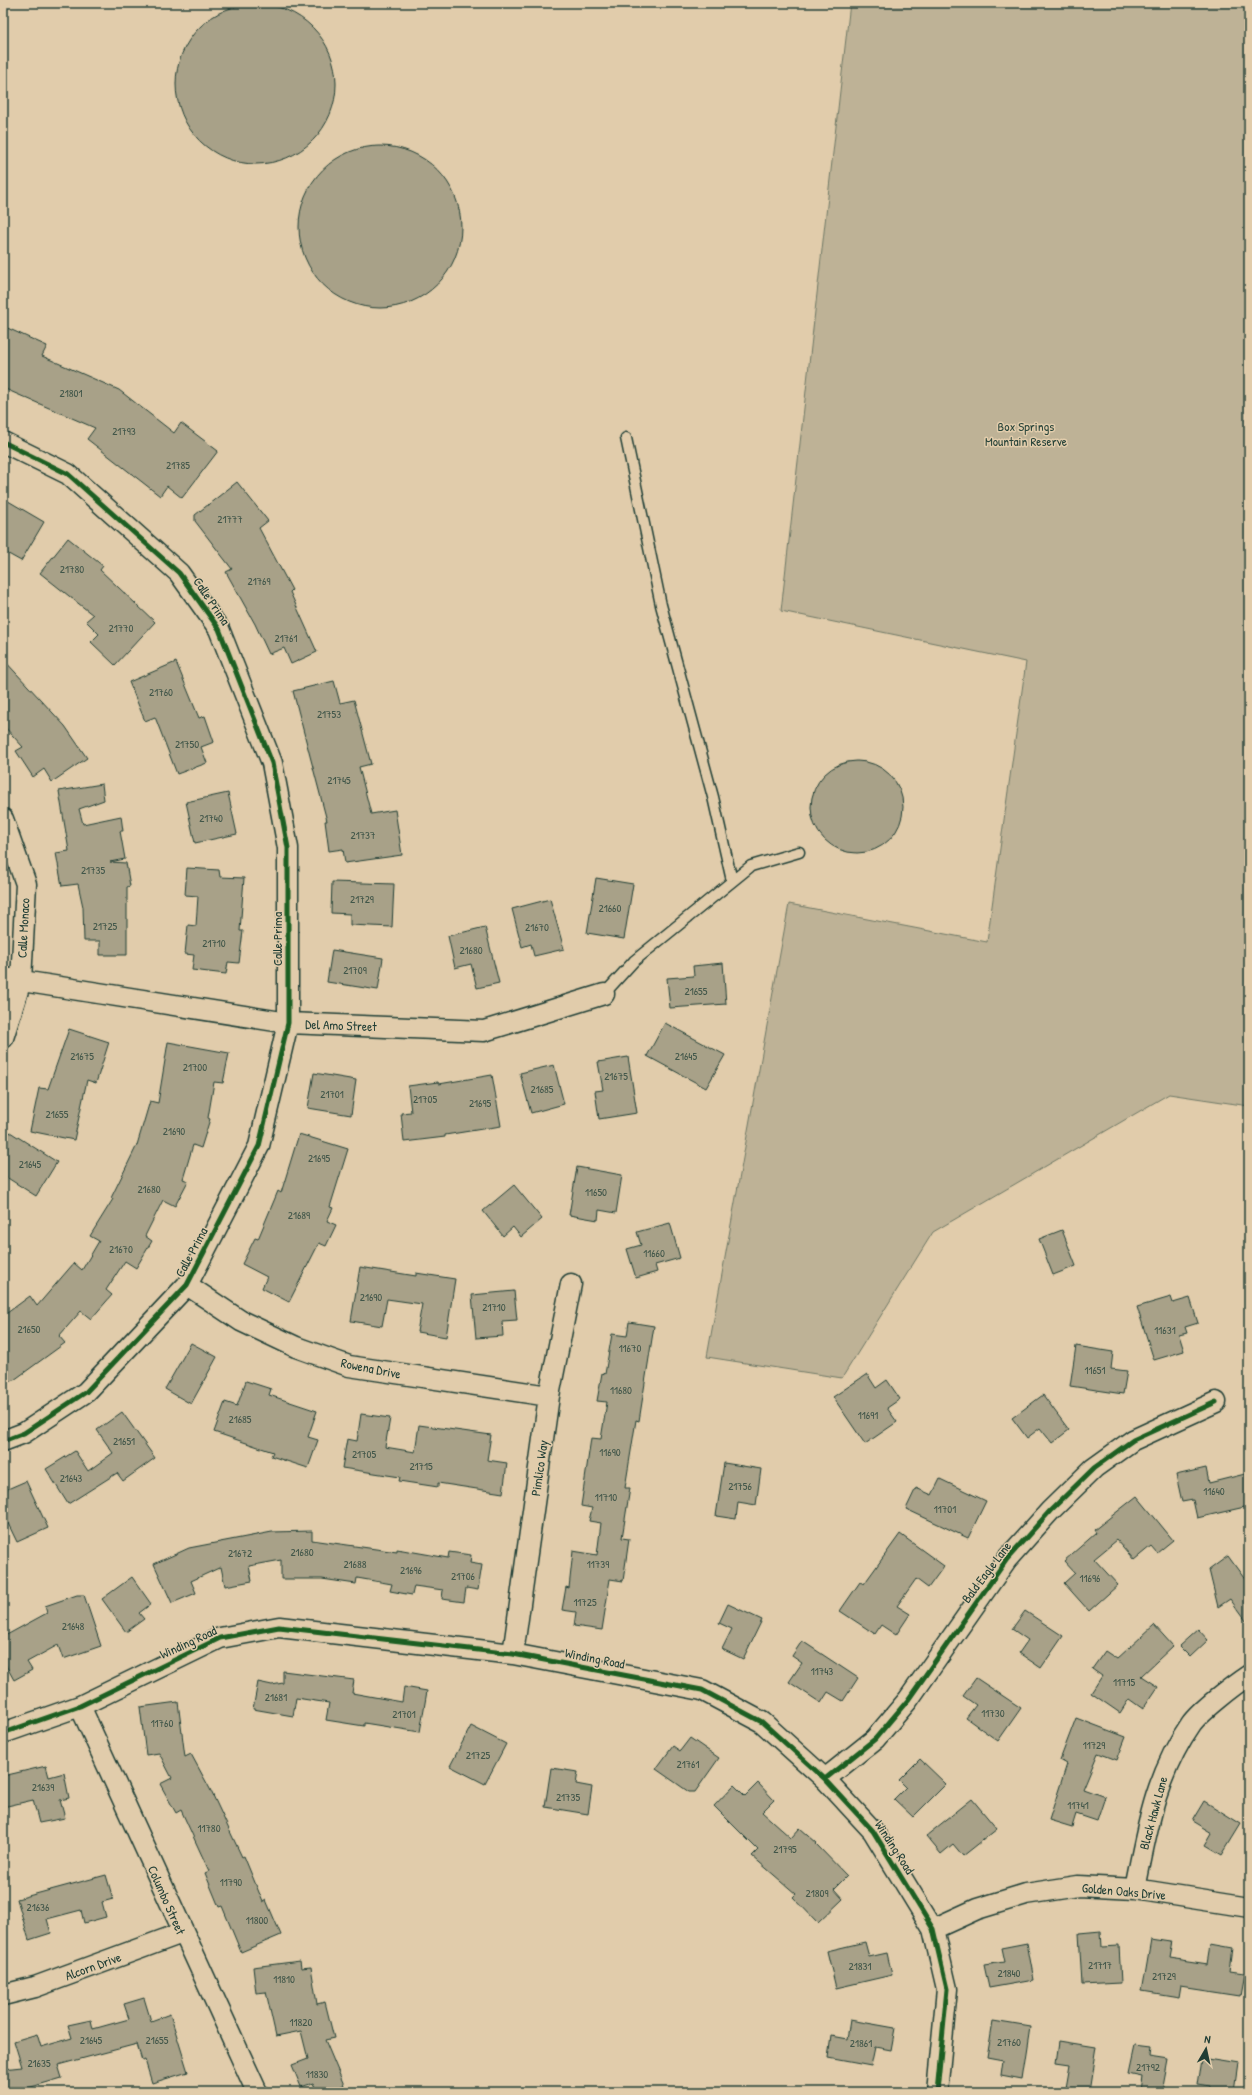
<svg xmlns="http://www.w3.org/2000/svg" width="1252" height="2095" viewBox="0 0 1252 2095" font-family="'Patrick Hand',sans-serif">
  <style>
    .green { fill: #beb296; stroke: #6e7865 }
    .building { fill: #a8a188; stroke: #1f3d34 }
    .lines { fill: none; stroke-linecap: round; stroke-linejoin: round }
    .lane-casing { stroke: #1f3d34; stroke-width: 13 }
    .street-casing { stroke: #1f3d34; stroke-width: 23 }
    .lane { stroke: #e1ccab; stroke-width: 10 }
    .street { stroke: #e1ccab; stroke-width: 20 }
    .cycleway-casing { stroke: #e1ccab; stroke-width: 8 }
    .cycleway { stroke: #1b5e20; stroke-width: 5 }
    .labels { text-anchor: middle; stroke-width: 3; stroke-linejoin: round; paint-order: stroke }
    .number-label { font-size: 11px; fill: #415649 }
    .park-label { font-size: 13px; fill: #274339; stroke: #e1ccab }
    .street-label { font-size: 13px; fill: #1f3d34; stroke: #e1ccab }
  </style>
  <rect width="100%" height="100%" fill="#e1ccab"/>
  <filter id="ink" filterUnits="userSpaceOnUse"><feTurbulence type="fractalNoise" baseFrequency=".025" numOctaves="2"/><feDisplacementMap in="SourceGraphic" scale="8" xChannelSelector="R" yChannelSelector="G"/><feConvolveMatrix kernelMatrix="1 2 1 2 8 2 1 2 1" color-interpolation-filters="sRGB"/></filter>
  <g filter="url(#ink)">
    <!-- green -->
    <path class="green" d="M 850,3 L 1249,3 L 1249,1106 L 1169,1094 L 933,1232 L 842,1378 L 707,1357 L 789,904 L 987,942 L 1026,662 L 781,611 Z"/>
    <!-- building -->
    <path class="building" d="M176 84a80 80 0 1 1 160 0a80 80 0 1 1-160 0Z
      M299 227a81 81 0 1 1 162 0a81 81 0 1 1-162 0Z
      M 3,326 L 47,346 L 42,356 L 119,390 L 174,433 L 181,423 L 218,451 L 182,498 L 167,486 L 160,496 L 87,439 L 95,428 L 3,388 Z
      M 237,482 L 268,521 L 259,528 L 292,590 L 290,592 L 317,652 L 291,664 L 284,648 L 269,654 L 255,624 L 226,572 L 232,569 L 195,521 L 195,515 Z
      M 3,498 L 44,522 L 21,561 L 3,551 Z
      M 68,538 L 103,566 L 100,570 L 155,622 L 115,665 L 91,642 L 99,634 L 86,621 L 93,615 L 40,573 Z
      M 3,659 L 65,726 L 87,758 L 52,782 L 44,769 L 33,777 L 16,751 L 23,747 L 3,725 Z
      M 176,662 L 199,718 L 205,716 L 214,742 L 201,747 L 207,763 L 177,774 L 155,717 L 145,721 L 129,682 Z
      M 334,681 L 340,703 L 354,700 L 371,764 L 359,767 L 371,814 L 395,810 L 402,855 L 345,863 L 343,849 L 329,851 L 325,821 L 327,821 L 293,691 Z
      M811 807a46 46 0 1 1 92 0a46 46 0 1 1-92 0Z
      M 102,784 L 104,800 L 79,809 L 83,824 L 121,816 L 123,831 L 120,831 L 125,859 L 110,862 L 126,863 L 130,886 L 127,887 L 127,955 L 100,955 L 100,941 L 84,941 L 83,907 L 78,884 L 62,886 L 56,853 L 69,851 L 59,791 Z
      M 228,793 L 237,834 L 195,843 L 186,802 Z
      M 187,868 L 219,870 L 220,877 L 244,878 L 240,931 L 243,931 L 239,963 L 228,962 L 226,974 L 192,970 L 194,955 L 185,954 L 188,925 L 196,926 L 198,896 L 185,895 Z
      M 596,878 L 633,884 L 624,939 L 587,933 Z
      M 332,882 L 394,884 L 392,927 L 350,925 L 350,914 L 331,913 Z
      M 550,899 L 564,949 L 534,956 L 531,944 L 522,947 L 512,909 Z
      M 485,927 L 499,983 L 477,988 L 471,964 L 455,968 L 448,936 Z
      M 332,950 L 383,958 L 378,990 L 327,982 Z
      M 723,963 L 726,1004 L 670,1008 L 667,978 L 694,976 L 693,966 Z
      M 665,1023 L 725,1055 L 706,1088 L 647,1056 Z
      M 69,1029 L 109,1042 L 96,1083 L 87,1080 L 74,1140 L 30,1131 L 39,1088 L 48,1089 Z
      M 168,1042 L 229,1053 L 223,1083 L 214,1082 L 208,1118 L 210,1119 L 201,1148 L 193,1145 L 183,1179 L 188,1181 L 175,1206 L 163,1200 L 145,1236 L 152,1241 L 136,1268 L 125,1261 L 106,1290 L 112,1295 L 91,1319 L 81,1311 L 59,1336 L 65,1343 L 14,1380 L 3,1385 L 3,1316 L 30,1296 L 37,1306 L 74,1263 L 82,1270 L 99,1241 L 90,1236 L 113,1199 L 111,1198 L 137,1145 L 150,1101 L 158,1103 Z
      M 628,1057 L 637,1113 L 599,1119 L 595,1091 L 603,1090 L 598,1062 Z
      M 554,1065 L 564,1104 L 531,1113 L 520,1073 Z
      M 314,1073 L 356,1080 L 351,1115 L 308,1108 Z
      M 492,1075 L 501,1126 L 445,1135 L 445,1137 L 404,1142 L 401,1113 L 411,1112 L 408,1086 L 438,1082 L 439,1084 Z
      M 10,1132 L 57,1162 L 36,1196 L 3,1175 L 3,1143 Z
      M 299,1134 L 348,1149 L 330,1207 L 333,1208 L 327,1221 L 336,1225 L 326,1246 L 319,1243 L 289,1302 L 262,1288 L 267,1277 L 242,1264 L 255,1238 L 258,1239 L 278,1191 L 281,1193 Z
      M 577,1167 L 622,1175 L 616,1213 L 599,1210 L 598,1220 L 569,1215 Z
      M 514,1185 L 542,1219 L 521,1237 L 513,1227 L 503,1236 L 483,1211 Z
      M 670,1223 L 680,1258 L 655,1265 L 657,1272 L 636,1278 L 627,1249 L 641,1245 L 637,1232 Z
      M 1062,1230 L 1076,1266 L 1053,1275 L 1039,1239 Z
      M 360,1267 L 416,1276 L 416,1273 L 455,1279 L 446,1337 L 417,1332 L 422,1304 L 387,1299 L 382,1326 L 351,1321 Z
      M 514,1291 L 517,1320 L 502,1321 L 503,1336 L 476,1338 L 472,1295 Z
      M 1171,1297 L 1173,1303 L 1190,1298 L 1198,1323 L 1185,1327 L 1187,1333 L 1179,1335 L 1184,1351 L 1154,1360 L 1137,1307 Z
      M 629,1322 L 654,1326 L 639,1421 L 636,1420 L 625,1488 L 630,1488 L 622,1538 L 629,1539 L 623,1581 L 610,1579 L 602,1630 L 574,1626 L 576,1612 L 562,1610 L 566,1587 L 569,1588 L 573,1551 L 597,1555 L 601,1523 L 589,1521 L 592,1508 L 581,1506 L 587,1466 L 591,1438 L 601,1439 L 607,1402 L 597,1401 L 602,1373 L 605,1374 L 612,1334 L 627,1336 Z
      M 191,1343 L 217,1357 L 191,1404 L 165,1389 Z
      M 1076,1346 L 1113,1352 L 1111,1369 L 1127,1371 L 1123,1394 L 1070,1386 Z
      M 867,1374 L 876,1388 L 887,1380 L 900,1399 L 887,1408 L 897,1422 L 865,1444 L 833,1397 Z
      M 246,1381 L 271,1389 L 269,1395 L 317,1411 L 308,1437 L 318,1440 L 308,1468 L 271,1456 L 273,1452 L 214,1432 L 225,1402 L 237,1406 Z
      M 1043,1395 L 1069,1430 L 1052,1443 L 1040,1428 L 1027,1438 L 1012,1418 Z
      M 122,1412 L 155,1458 L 123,1481 L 117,1473 L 68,1504 L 46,1469 L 75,1451 L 88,1471 L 113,1453 L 97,1430 Z
      M 361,1414 L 390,1418 L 385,1447 L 415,1452 L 419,1425 L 491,1435 L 487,1460 L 507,1463 L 503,1493 L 438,1483 L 438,1487 L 399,1481 L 400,1477 L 342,1468 L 347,1439 L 357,1441 Z
      M 724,1463 L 761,1469 L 756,1505 L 738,1502 L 736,1519 L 716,1516 Z
      M 1206,1468 L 1209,1483 L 1249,1473 L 1249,1506 L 1197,1518 L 1193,1500 L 1182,1502 L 1176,1475 Z
      M 940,1479 L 986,1501 L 968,1538 L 906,1509 L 916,1488 L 932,1495 Z
      M 26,1481 L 48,1528 L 17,1542 L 3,1513 L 3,1491 Z
      M 1137,1496 L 1173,1540 L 1157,1553 L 1151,1546 L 1134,1560 L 1117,1540 L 1094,1559 L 1118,1585 L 1089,1611 L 1064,1583 L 1075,1573 L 1064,1561 L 1096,1533 L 1094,1530 Z
      M 312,1531 L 312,1540 L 397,1552 L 397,1549 L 448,1558 L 449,1552 L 471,1555 L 470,1563 L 482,1565 L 478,1590 L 466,1588 L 464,1602 L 442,1599 L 443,1590 L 414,1586 L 412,1595 L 390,1591 L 392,1584 L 357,1578 L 356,1584 L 322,1579 L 281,1579 L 281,1560 L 249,1566 L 252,1581 L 225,1586 L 221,1567 L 191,1581 L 196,1593 L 172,1603 L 154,1564 L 189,1548 L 272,1532 Z
      M 900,1534 L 944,1566 L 928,1588 L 916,1579 L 897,1606 L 910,1614 L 896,1635 L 881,1625 L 875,1634 L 840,1611 L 860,1582 L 864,1584 Z
      M 1228,1556 L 1249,1585 L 1249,1625 L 1230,1599 L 1218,1607 L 1209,1570 Z
      M 132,1577 L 151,1604 L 139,1613 L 144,1619 L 126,1632 L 102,1599 Z
      M 77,1595 L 84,1595 L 101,1646 L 63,1659 L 58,1645 L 27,1662 L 32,1670 L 14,1680 L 3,1660 L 3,1637 L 47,1613 L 45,1606 Z
      M 728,1604 L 762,1620 L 743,1659 L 722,1649 L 732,1629 L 719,1623 Z
      M 1025,1611 L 1063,1636 L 1041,1668 L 1019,1653 L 1028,1640 L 1012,1629 Z
      M 1154,1625 L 1173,1646 L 1141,1676 L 1158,1687 L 1143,1709 L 1129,1699 L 1120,1713 L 1091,1693 L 1102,1676 L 1092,1669 L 1105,1651 L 1117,1659 Z
      M 1198,1629 L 1208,1640 L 1190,1657 L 1179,1646 Z
      M 802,1641 L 858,1678 L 843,1701 L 828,1692 L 821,1703 L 789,1682 L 802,1663 L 792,1656 Z
      M 283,1671 L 354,1680 L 352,1693 L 402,1702 L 404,1687 L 427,1691 L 420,1732 L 364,1723 L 364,1726 L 326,1720 L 329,1703 L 296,1698 L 293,1716 L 253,1709 L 258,1682 L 272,1685 L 283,1683 Z
      M 976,1678 L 1021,1708 L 998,1741 L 966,1718 L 976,1705 L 963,1696 Z
      M 178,1702 L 185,1757 L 191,1754 L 210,1789 L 242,1857 L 244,1856 L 263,1902 L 266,1900 L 281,1935 L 241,1952 L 222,1906 L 219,1907 L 205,1873 L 209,1871 L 181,1810 L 176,1813 L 160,1784 L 172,1778 L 159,1753 L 146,1755 L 140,1707 Z
      M 1076,1718 L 1126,1737 L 1117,1760 L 1098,1753 L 1083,1789 L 1105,1797 L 1097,1821 L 1076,1814 L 1072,1827 L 1049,1820 L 1067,1764 L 1060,1760 Z
      M 471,1726 L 506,1744 L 485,1784 L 450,1766 Z
      M 690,1738 L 719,1758 L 695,1792 L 689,1792 L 656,1769 L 673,1746 L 680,1751 Z
      M 920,1759 L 946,1784 L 913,1817 L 894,1799 L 906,1787 L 899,1780 Z
      M 46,1766 L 49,1777 L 64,1773 L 69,1798 L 60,1800 L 65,1818 L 39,1823 L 33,1800 L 3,1807 L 3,1776 Z
      M 551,1768 L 578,1772 L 576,1784 L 592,1787 L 588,1814 L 545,1807 Z
      M 758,1783 L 774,1800 L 762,1812 L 791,1838 L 800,1828 L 817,1843 L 816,1844 L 847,1876 L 834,1889 L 843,1899 L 818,1923 L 793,1897 L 796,1894 L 752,1856 L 758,1850 L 714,1806 L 734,1785 L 745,1796 Z
      M 972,1799 L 997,1829 L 963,1856 L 953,1844 L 941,1854 L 926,1836 Z
      M 1204,1801 L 1241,1824 L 1222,1855 L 1205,1845 L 1212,1833 L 1192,1821 Z
      M 106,1875 L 113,1899 L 102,1902 L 106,1917 L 84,1923 L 81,1910 L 47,1919 L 51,1933 L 29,1940 L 17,1899 Z
      M 1101,1931 L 1102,1947 L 1119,1946 L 1121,1983 L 1082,1985 L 1079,1933 Z
      M 1151,1939 L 1171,1942 L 1168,1958 L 1208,1964 L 1211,1946 L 1233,1950 L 1230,1971 L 1244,1973 L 1240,1995 L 1181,1986 L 1179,1998 L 1142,1992 Z
      M 865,1942 L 869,1957 L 887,1953 L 892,1975 L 836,1988 L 827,1951 Z
      M 1027,1943 L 1034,1980 L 989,1988 L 984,1965 L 1004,1962 L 1001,1948 Z
      M 300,1961 L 301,1968 L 311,1967 L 317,2004 L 325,2002 L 334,2038 L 325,2040 L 344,2085 L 327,2092 L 317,2092 L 313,2083 L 301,2087 L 292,2065 L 308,2059 L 301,2031 L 276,2036 L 266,1992 L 256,1993 L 253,1967 Z
      M 144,1998 L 151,2021 L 170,2014 L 188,2072 L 152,2083 L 145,2060 L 142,2061 L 137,2044 L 58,2065 L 62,2078 L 14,2092 L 3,2092 L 3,2069 L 22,2067 L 14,2041 L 37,2034 L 41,2047 L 72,2038 L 68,2025 L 91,2020 L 93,2029 L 129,2019 L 124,2004 Z
      M 850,2020 L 895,2028 L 891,2050 L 875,2047 L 871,2066 L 828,2058 L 831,2036 L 847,2039 Z
      M 993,2021 L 1030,2027 L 1022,2080 L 1001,2076 L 1003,2061 L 987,2058 Z
      M 1059,2041 L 1096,2047 L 1089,2092 L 1066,2088 L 1070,2065 L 1056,2063 Z
      M 1134,2046 L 1150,2048 L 1149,2057 L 1168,2060 L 1162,2092 L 1140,2092 L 1142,2077 L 1128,2074 Z
      M 1201,2057 L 1238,2063 L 1234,2092 L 1210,2092 L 1211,2087 L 1197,2085 Z"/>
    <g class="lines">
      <defs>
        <path id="lane" d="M 626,438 L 661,605 L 713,797 L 732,881
          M 604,994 L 634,961 L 751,866 L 799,852"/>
        <path id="street" d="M 3,442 L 68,474 L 179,573 L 219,629 L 272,763 L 288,848 L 288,1023 L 259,1146 L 187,1285 L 86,1392 L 24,1433 L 3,1441
          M 3,819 L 26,884 L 21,981 L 3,1038
          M 3,978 L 288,1023 L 484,1031 L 604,994
          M 187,1285 L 241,1321 L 296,1347 L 349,1366 L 549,1396
          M 513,1654 L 549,1396 L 571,1284
          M 80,1706 L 257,2092
          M 3,1733 L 80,1706 L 220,1638 L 279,1627 L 513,1654 L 702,1690 L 762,1722 L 825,1779 L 873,1831 L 933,1929 L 947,1989 L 937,2092
          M 825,1779 L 875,1739 L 908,1700 L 1007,1559 L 1050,1511 L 1094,1468 L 1133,1440 L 1216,1402
          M 1135,1889 C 1147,1829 1155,1776 1191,1724 C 1201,1710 1234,1685 1249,1675
          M 933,1929 L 977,1909 L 1026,1894 L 1078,1886 L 1135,1889 L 1249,1907
          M 3,1995 L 35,1987 L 182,1933"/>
      </defs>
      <!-- lane casing -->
      <use href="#lane" class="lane-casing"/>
      <!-- street casing -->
      <use href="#street" class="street-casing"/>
      <!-- lane -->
      <use href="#lane" class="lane"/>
      <!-- street -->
      <use href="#street" class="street"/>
      <defs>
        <path id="cycleway" d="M 3,442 L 68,474 L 179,573 L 219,629 L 272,763 L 288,848 L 288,1023 L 259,1146 L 187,1285 L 86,1392 L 24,1433 L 3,1441
          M 3,1733 L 80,1706 L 220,1638 L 279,1627 L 513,1654 L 702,1690 L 762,1722 L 825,1779 L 873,1831 L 933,1929 L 947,1989 L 937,2092
          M 825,1779 L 875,1739 L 908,1700 L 1007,1559 L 1050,1511 L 1094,1468 L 1133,1440 L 1216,1402"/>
      </defs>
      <!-- cycleway casing -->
      <use href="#cycleway" class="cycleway-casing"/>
      <!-- cycleway -->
      <use href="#cycleway" class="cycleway"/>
    </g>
  </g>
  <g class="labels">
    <!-- number labels -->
    <g class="number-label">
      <text x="71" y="397">21801</text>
      <text x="124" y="435">21793</text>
      <text x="178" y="469">21785</text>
      <text x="230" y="523">21777</text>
      <text x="72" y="573">21780</text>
      <text x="259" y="585">21769</text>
      <text x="121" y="632">21770</text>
      <text x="286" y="642">21761</text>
      <text x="161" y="696">21760</text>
      <text x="329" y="718">21753</text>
      <text x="187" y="748">21750</text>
      <text x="339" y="784">21745</text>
      <text x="211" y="822">21740</text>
      <text x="363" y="839">21737</text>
      <text x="93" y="874">21735</text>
      <text x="362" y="903">21729</text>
      <text x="610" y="912">21660</text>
      <text x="105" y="930">21725</text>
      <text x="537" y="931">21670</text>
      <text x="214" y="947">21710</text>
      <text x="471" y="954">21680</text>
      <text x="355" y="974">21709</text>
      <text x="696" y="995">21655</text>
      <text x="82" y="1060">21675</text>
      <text x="686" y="1060">21645</text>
      <text x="195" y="1071">21700</text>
      <text x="616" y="1080">21675</text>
      <text x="542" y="1093">21685</text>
      <text x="332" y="1098">21701</text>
      <text x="425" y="1103">21705</text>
      <text x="480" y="1107">21695</text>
      <text x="57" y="1118">21655</text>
      <text x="174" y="1135">21690</text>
      <text x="319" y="1162">21695</text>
      <text x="30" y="1168">21645</text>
      <text x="149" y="1193">21680</text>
      <text x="596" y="1196">11650</text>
      <text x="299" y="1219">21689</text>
      <text x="121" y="1253">21670</text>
      <text x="654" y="1257">11660</text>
      <text x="371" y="1301">21690</text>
      <text x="494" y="1311">21710</text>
      <text x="29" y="1333">21650</text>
      <text x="1165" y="1334">11631</text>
      <text x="630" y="1352">11670</text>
      <text x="1095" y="1374">11651</text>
      <text x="621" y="1394">11680</text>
      <text x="868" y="1419">11691</text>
      <text x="240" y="1423">21685</text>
      <text x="124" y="1445">21651</text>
      <text x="610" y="1456">11690</text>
      <text x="364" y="1458">21705</text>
      <text x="421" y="1470">21715</text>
      <text x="71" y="1482">21643</text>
      <text x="740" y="1490">21756</text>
      <text x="1214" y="1495">11640</text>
      <text x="606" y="1501">11710</text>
      <text x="945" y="1513">11701</text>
      <text x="302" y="1556">21680</text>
      <text x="240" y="1557">21672</text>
      <text x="355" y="1568">21688</text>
      <text x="598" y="1568">11739</text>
      <text x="411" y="1574">21696</text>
      <text x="463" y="1580">21706</text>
      <text x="1090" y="1582">11696</text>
      <text x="585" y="1606">11725</text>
      <text x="73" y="1630">21648</text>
      <text x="822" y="1675">11743</text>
      <text x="1124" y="1686">11715</text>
      <text x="276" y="1701">21681</text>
      <text x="993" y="1717">11730</text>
      <text x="404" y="1718">21701</text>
      <text x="162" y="1727">11760</text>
      <text x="1094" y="1749">11729</text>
      <text x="478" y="1759">21725</text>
      <text x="688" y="1768">21761</text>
      <text x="43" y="1791">21639</text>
      <text x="568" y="1801">21735</text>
      <text x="1078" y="1809">11741</text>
      <text x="209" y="1832">11780</text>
      <text x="785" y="1853">21795</text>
      <text x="231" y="1886">11790</text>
      <text x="817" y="1897">21809</text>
      <text x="38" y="1911">21636</text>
      <text x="257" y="1924">11800</text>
      <text x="1100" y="1969">21717</text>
      <text x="860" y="1970">21831</text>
      <text x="1009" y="1977">21840</text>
      <text x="1164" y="1980">21729</text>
      <text x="284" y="1983">11810</text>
      <text x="301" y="2026">11820</text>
      <text x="91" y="2044">21645</text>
      <text x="157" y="2044">21655</text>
      <text x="1009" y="2046">21760</text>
      <text x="861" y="2047">21861</text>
      <text x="39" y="2067">21635</text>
      <text x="1148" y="2071">21792</text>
      <text x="317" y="2078">11830</text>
    </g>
    <!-- park labels -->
    <g class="park-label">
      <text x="1026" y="431">Box Springs<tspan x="1026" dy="15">Mountain Reserve</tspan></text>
    </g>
    <!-- street labels -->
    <g class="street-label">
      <text transform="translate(212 601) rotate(56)" y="5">Calle Prima</text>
      <text transform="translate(23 928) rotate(-87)" y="5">Calle Monaco</text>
      <text transform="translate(277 939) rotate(-90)" y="5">Calle Prima</text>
      <text transform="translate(341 1025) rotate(2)" y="5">Del Amo Street</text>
      <text transform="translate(191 1252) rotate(-62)" y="5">Calle Prima</text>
      <text transform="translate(371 1368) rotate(11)" y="5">Rowena Drive</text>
      <text transform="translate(539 1468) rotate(-82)" y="5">Pimlico Way</text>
      <text transform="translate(986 1572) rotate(-53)" y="5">Bald Eagle Lane</text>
      <text transform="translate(188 1642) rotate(-25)" y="5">Winding Road</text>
      <text transform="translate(595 1658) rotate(11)" y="5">Winding Road</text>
      <text transform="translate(1153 1813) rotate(-75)" y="5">Black Hawk Lane</text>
      <text transform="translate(895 1847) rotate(57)" y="5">Winding Road</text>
      <text transform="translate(1124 1891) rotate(5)" y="5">Golden Oaks Drive</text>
      <text transform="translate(167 1900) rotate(66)" y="5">Columbo Street</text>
      <text transform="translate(93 1966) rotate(-20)" y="5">Alcorn Drive</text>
    </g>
  </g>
  <!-- margin -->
  <rect width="1252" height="2095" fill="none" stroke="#e1ccab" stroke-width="16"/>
  <rect x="8" y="8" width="1236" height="2079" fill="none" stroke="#1f3d34" stroke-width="1.5" filter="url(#ink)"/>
  <!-- north arrow -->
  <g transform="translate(1206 2049) rotate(9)" stroke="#e1ccab" stroke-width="3" paint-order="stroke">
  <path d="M0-3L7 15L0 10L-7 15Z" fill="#1f3d34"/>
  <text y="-6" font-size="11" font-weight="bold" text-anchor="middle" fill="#1f3d34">N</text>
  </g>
</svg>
